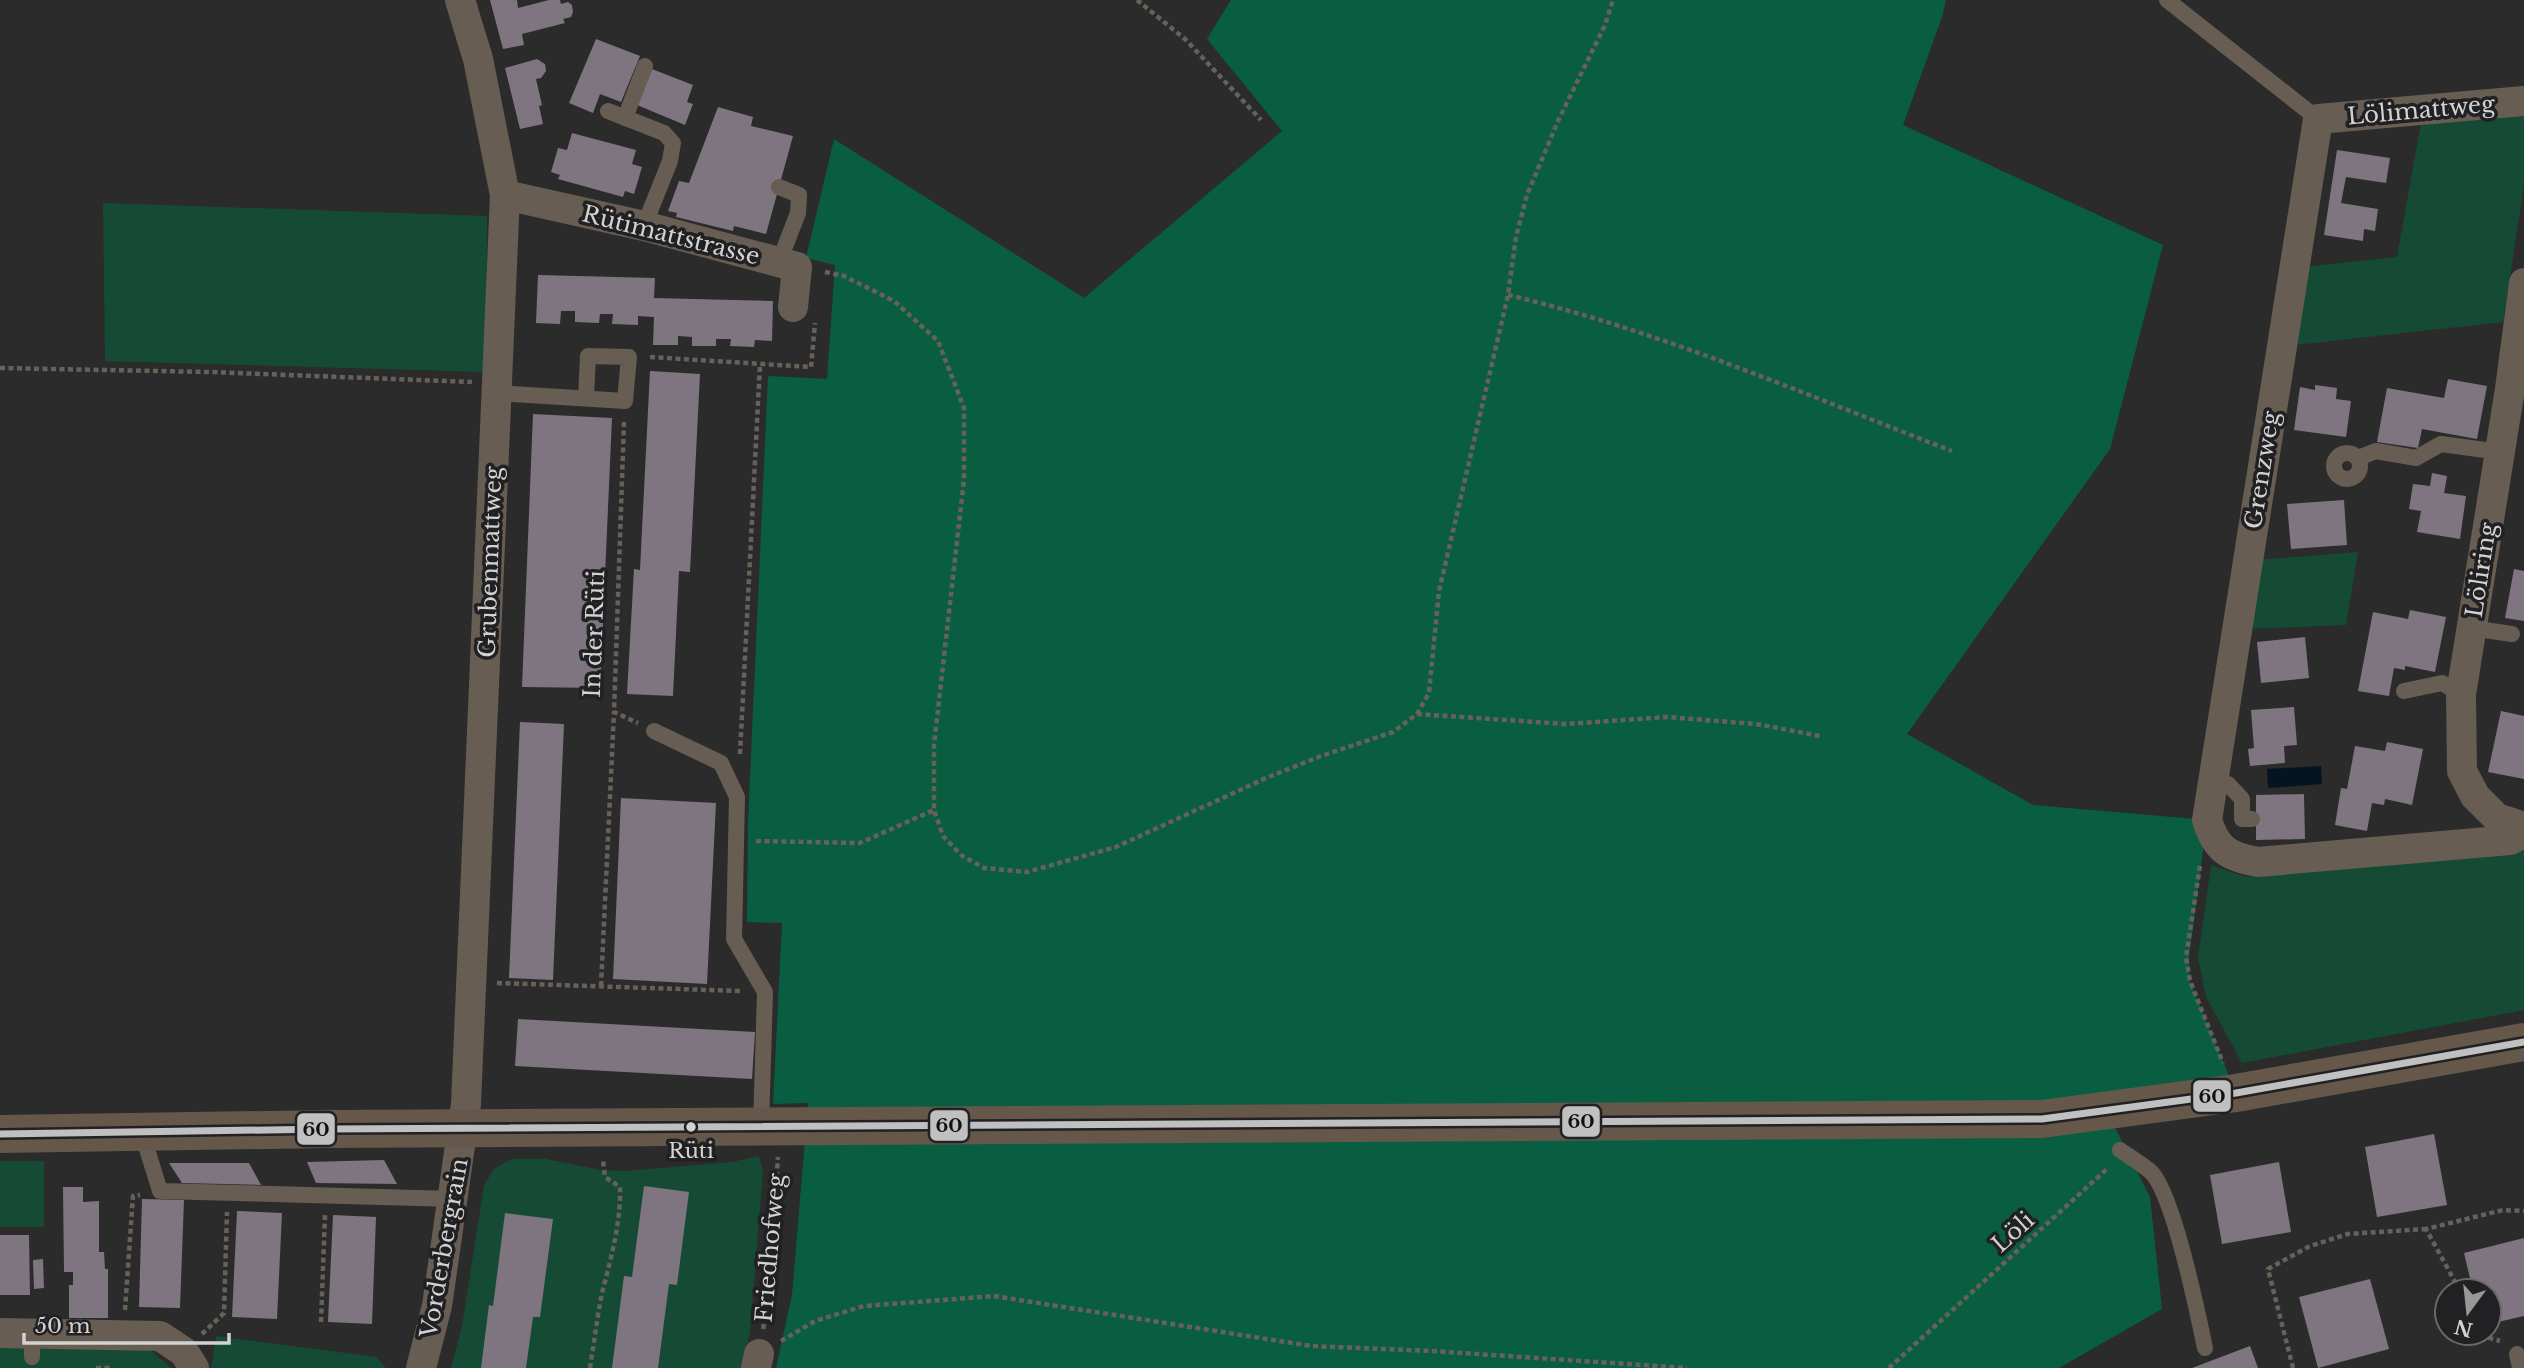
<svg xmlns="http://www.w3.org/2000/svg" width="2524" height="1368" viewBox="0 0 2524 1368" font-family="'Libre Baskerville',serif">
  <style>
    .green { fill: #154b35 }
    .forest { fill: #095e41 }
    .water { fill: #041521 }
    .building { fill: #7f7580 }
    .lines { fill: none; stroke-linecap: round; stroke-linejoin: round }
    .path { stroke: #67615a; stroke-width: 4.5; stroke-dasharray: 5 3.5; stroke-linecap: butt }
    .lane { stroke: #675d53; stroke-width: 16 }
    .street { stroke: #675d53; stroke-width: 30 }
    .secondary { stroke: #65584a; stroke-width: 38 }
    .bus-1-casing { stroke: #212022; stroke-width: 12 }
    .bus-1 { stroke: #c0c0c0; stroke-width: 7 }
    .bus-dot { fill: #d3d2d3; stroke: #212022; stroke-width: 2.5 }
    .labels { text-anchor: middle; stroke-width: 7; stroke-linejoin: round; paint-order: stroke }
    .bus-label { font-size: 21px; fill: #d3d2d3; stroke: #212022 }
    .street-label { font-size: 23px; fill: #d3d2d3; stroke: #212022 }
    .line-badge { stroke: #212022; stroke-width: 2.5 }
    .pale-badge-label { font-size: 19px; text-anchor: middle; font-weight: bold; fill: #111 }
  </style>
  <rect width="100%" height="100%" fill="#2b2b2b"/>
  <!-- green -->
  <path class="green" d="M 2524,113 L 2524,185 L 2503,322 L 2295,345 L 2303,267 L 2397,257 L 2421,123 Z
    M 103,203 L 487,216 L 486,372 L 105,361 Z
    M 2358,552 L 2346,625 L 2246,629 L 2257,560 Z
    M 2524,849 L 2524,1010 L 2242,1063 L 2206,997 L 2198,958 L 2211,865 L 2246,877 Z
    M 759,1156 L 763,1171 L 750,1332 L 742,1368 L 451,1368 L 462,1326 L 484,1185 L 494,1169 L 512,1159 L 546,1159 L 600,1170 L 626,1171 L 732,1162 Z
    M 0,1161 L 44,1161 L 44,1227 L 0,1227 Z
    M 216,1336 L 376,1357 L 386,1368 L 211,1368 Z
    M 0,1341 L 141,1342 L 171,1368 L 0,1368 Z"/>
  <!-- forest -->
  <path class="forest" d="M 1231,0 L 1946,0 L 1942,17 L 1903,125 L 2163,245 L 2110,449 L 1907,734 L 2033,805 L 2207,820 L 2189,957 L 2190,981 L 2236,1093 L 2107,1112 L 2150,1197 L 2162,1309 L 2059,1368 L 776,1368 L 792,1295 L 808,1103 L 773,1104 L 782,923 L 747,922 L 748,822 L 768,376 L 827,379 L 835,265 L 806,258 L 834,139 L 1084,298 L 1282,131 L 1207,39 Z"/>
  <!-- water -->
  <path class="water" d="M 2321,766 L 2322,784 L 2268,788 L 2267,769 Z"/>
  <!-- building -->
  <path class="building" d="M 490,0 L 517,0 L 518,8 L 549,0 L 560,0 L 561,4 L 568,2 L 572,5 L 573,12 L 571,17 L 563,19 L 565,23 L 522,34 L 524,45 L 503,49 Z
    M 596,39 L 640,56 L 621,102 L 600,94 L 593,113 L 569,103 Z
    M 537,59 L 545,64 L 546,71 L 541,78 L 536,79 L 542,105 L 539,106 L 543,124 L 520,129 L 505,68 Z
    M 652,69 L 693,85 L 687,102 L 693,104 L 685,125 L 637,105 Z
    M 718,107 L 753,117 L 751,126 L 793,136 L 766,234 L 734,226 L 733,231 L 676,217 L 677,213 L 668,211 L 679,181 L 689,183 Z
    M 572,133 L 636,150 L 632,164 L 642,167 L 634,194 L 625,191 L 623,197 L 558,179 L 560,175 L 551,172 L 558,148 L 567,150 Z
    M 2337,150 L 2390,158 L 2386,183 L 2346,177 L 2341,203 L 2378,209 L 2375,231 L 2364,229 L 2363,241 L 2324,235 Z
    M 538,275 L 655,278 L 654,298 L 773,301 L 772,341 L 755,340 L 754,347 L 730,346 L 731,339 L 716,339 L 716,346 L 692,346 L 692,337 L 678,336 L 678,345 L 653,345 L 654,317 L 638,316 L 638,325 L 612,324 L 613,314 L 600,314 L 599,323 L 575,322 L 575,311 L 561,311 L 560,324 L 536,323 Z
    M 650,371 L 700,374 L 690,572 L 679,571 L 673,696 L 627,694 L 634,569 L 640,570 Z
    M 2448,379 L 2487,386 L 2477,439 L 2422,429 L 2418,448 L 2377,442 L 2387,388 L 2444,398 Z
    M 2315,385 L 2337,388 L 2336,399 L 2351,401 L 2346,437 L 2294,430 L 2300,387 L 2315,390 Z
    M 533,414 L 612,418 L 600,688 L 522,687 Z
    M 2432,473 L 2447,476 L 2444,493 L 2466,496 L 2460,539 L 2417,532 L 2421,511 L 2409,509 L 2413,484 L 2430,486 Z
    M 2344,500 L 2347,545 L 2291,549 L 2287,504 Z
    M 2514,569 L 2524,571 L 2524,621 L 2505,618 Z
    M 2410,610 L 2446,617 L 2435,672 L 2405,666 L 2405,670 L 2394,668 L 2389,696 L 2358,691 L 2373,612 L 2408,619 Z
    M 2305,637 L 2309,678 L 2261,683 L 2257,642 Z
    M 2294,707 L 2297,745 L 2284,746 L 2285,763 L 2250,766 L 2248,749 L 2254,748 L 2251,710 Z
    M 2501,711 L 2524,716 L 2524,779 L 2488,772 Z
    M 520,722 L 564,724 L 553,980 L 509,978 Z
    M 2387,742 L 2423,749 L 2412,805 L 2385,799 L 2384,805 L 2372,803 L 2367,831 L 2335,825 L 2341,788 L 2347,789 L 2355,746 L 2385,751 Z
    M 2304,794 L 2305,839 L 2256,840 L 2256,795 Z
    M 621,798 L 716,803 L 707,984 L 613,979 Z
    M 518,1019 L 755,1032 L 752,1079 L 515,1066 Z
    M 2434,1134 L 2447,1205 L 2377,1217 L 2365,1147 Z
    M 384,1160 L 397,1184 L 316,1183 L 307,1162 Z
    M 2279,1162 L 2291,1232 L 2222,1244 L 2210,1175 Z
    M 169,1163 L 249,1163 L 261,1185 L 182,1183 Z
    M 644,1186 L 689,1192 L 677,1285 L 669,1284 L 658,1368 L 612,1368 L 624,1276 L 632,1277 Z
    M 63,1187 L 83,1187 L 83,1202 L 99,1201 L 99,1252 L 104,1252 L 105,1269 L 108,1269 L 108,1318 L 69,1318 L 69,1285 L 73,1285 L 73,1272 L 64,1272 Z
    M 142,1199 L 184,1200 L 180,1308 L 139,1307 Z
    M 237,1211 L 282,1213 L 277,1319 L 232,1317 Z
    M 505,1213 L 553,1219 L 540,1317 L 533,1317 L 526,1368 L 481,1368 L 489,1305 L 493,1306 Z
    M 333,1215 L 376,1217 L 372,1324 L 328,1322 Z
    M 0,1235 L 29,1235 L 30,1295 L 0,1295 Z
    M 2524,1238 L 2524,1316 L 2489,1324 L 2489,1291 L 2473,1291 L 2464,1253 Z
    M 43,1259 L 44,1288 L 34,1289 L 33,1260 Z
    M 2370,1279 L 2389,1349 L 2318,1368 L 2299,1297 Z
    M 2250,1346 L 2258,1368 L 2192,1368 Z"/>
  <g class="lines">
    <!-- path -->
    <path class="path" d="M 1137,0 L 1185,39 L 1261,120
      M 825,272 L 844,276 L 894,301 L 938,341 L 964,408 L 964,479 L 934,745 L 934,810 L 943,836 L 961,855 L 984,868 L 1027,872 L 1116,847 L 1266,778 L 1321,756 L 1393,732 L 1417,714 L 1429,693 L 1439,591 L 1508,295 L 1516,237 L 1527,195 L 1558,121 L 1605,25 L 1613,0
      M 1508,295 C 1661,331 1806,395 1952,451
      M 650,357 L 811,367 L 815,323
      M 0,368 L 210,372 L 472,382
      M 624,422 L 614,712 L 638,723
      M 1417,714 L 1566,724 L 1667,717 L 1756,724 L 1820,736
      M 740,754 L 760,364
      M 756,841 L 860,843 L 934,810
      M 2200,866 L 2186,957 L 2190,981 L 2223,1063
      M 497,983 L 740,991
      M 601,986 L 614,712
      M 2460,1291 L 2426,1229 L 2503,1210 L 2524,1211
      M 125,1310 L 133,1196 L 140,1195
      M 321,1322 L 325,1215
      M 763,1329 L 768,1307 L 778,1157
      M 2472,1333 L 2500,1341
      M 202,1334 L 224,1313 L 227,1212
      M 781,1341 L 815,1321 L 864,1306 L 994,1296 L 1311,1346 L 1432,1351 L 1687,1368
      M 96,1368 L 112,1368
      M 590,1368 C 594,1343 597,1318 602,1293 C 611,1258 621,1223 620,1187 L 605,1177 L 603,1160
      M 1889,1368 L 2108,1168
      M 2293,1368 L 2268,1269 L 2310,1246 L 2348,1234 L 2426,1229"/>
    <!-- lane -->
    <path class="lane" d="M 2167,0 L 2318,119
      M 608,111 L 664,133 L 673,143 L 670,161 L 644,226
      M 625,118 L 645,66
      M 779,262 L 798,213 L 799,195 L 779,187
      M 497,393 L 625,401 L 629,357 L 588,356 L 586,398
      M2334 466a13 13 0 1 1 26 0a13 13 0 1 1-26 0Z
      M 2358,458 L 2376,451 L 2416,458 L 2441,444 L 2500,452
      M 2471,628 L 2512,634
      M 2404,691 L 2442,683 L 2461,694
      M 654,731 L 721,763 L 737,797 L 734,939 L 765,992 L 761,1127
      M 2212,783 L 2228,784 L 2242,799 L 2242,819 L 2252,819
      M 142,1133 L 160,1191 L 454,1199
      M 2120,1150 C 2130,1157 2142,1164 2151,1172 C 2173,1194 2198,1314 2205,1348
      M 2517,1354 L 2520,1368
      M 32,1357 L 32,1334"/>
    <!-- street -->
    <path class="street" d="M 2524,101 L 2318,119 L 2207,820 C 2216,849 2228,857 2258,862 L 2510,840 L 2524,833
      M 505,195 L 644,226 L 797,267 L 793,307
      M 2524,283 L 2510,389 L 2461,694 L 2462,771 L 2475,796 L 2497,818 L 2524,827
      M 0,1333 L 160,1336 L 184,1352 L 194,1368
      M 421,1368 L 437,1306 L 466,1104 L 505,195 L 478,59 L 460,0
      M 756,1368 L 759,1354"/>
    <!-- secondary -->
    <path class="secondary" d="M 0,1134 L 328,1129 L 2042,1119 L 2236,1093 L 2524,1042"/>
    <defs>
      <path id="bus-1" d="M 0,1134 L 328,1129 L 2042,1119 L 2236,1093 L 2524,1042"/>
    </defs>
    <!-- bus-1 casing -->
    <use href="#bus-1" class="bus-1-casing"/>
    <!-- bus-1 -->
    <use href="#bus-1" class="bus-1"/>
  </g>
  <!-- markers -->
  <circle class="bus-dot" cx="691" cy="1127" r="6"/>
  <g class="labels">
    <!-- bus labels -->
    <g class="bus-label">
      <text x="691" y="1158">Rüti</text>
    </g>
    <!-- street labels -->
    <g class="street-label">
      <text transform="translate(2421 110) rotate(-5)" y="8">Lölimattweg</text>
      <text transform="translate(671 235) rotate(14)" y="8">Rütimattstrasse</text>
      <text transform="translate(2262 470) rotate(-81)" y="8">Grenzweg</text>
      <text transform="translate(490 562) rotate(-88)" y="8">Grubenmattweg</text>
      <text transform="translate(2481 570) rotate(-81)" y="8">Löliring</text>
      <text transform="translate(594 634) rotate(-88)" y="8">In der Rüti</text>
      <text transform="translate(2013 1232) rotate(-42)" y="8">Löli</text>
      <text transform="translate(444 1248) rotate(-80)" y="8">Vorderbergrain</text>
      <text transform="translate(770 1248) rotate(-85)" y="8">Friedhofweg</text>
    </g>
  </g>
  <g class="line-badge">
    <rect x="2192" y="1079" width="40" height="34" rx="7" fill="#c0c0c0"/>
    <rect x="1561" y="1105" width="40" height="33" rx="7" fill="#c0c0c0"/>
    <rect x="929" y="1109" width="40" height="33" rx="7" fill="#c0c0c0"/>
    <rect x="296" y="1112" width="40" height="34" rx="7" fill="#c0c0c0"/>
  </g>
  <g class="pale-badge-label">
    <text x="2212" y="1103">60</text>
    <text x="1581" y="1128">60</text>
    <text x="949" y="1132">60</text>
    <text x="316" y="1136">60</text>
  </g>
  <!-- north arrow -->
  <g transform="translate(2468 1312) rotate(195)"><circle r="33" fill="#212022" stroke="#686769" stroke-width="2"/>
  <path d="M0-5L12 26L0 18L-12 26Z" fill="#989898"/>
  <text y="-10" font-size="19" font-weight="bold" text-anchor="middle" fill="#d3d2d3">N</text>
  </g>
  <!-- scale -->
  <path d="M24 1333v10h205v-10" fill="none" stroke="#d3d2d3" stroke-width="3.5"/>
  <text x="35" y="1333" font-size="21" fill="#d3d2d3" stroke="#212022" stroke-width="5" paint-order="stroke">50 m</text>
</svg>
